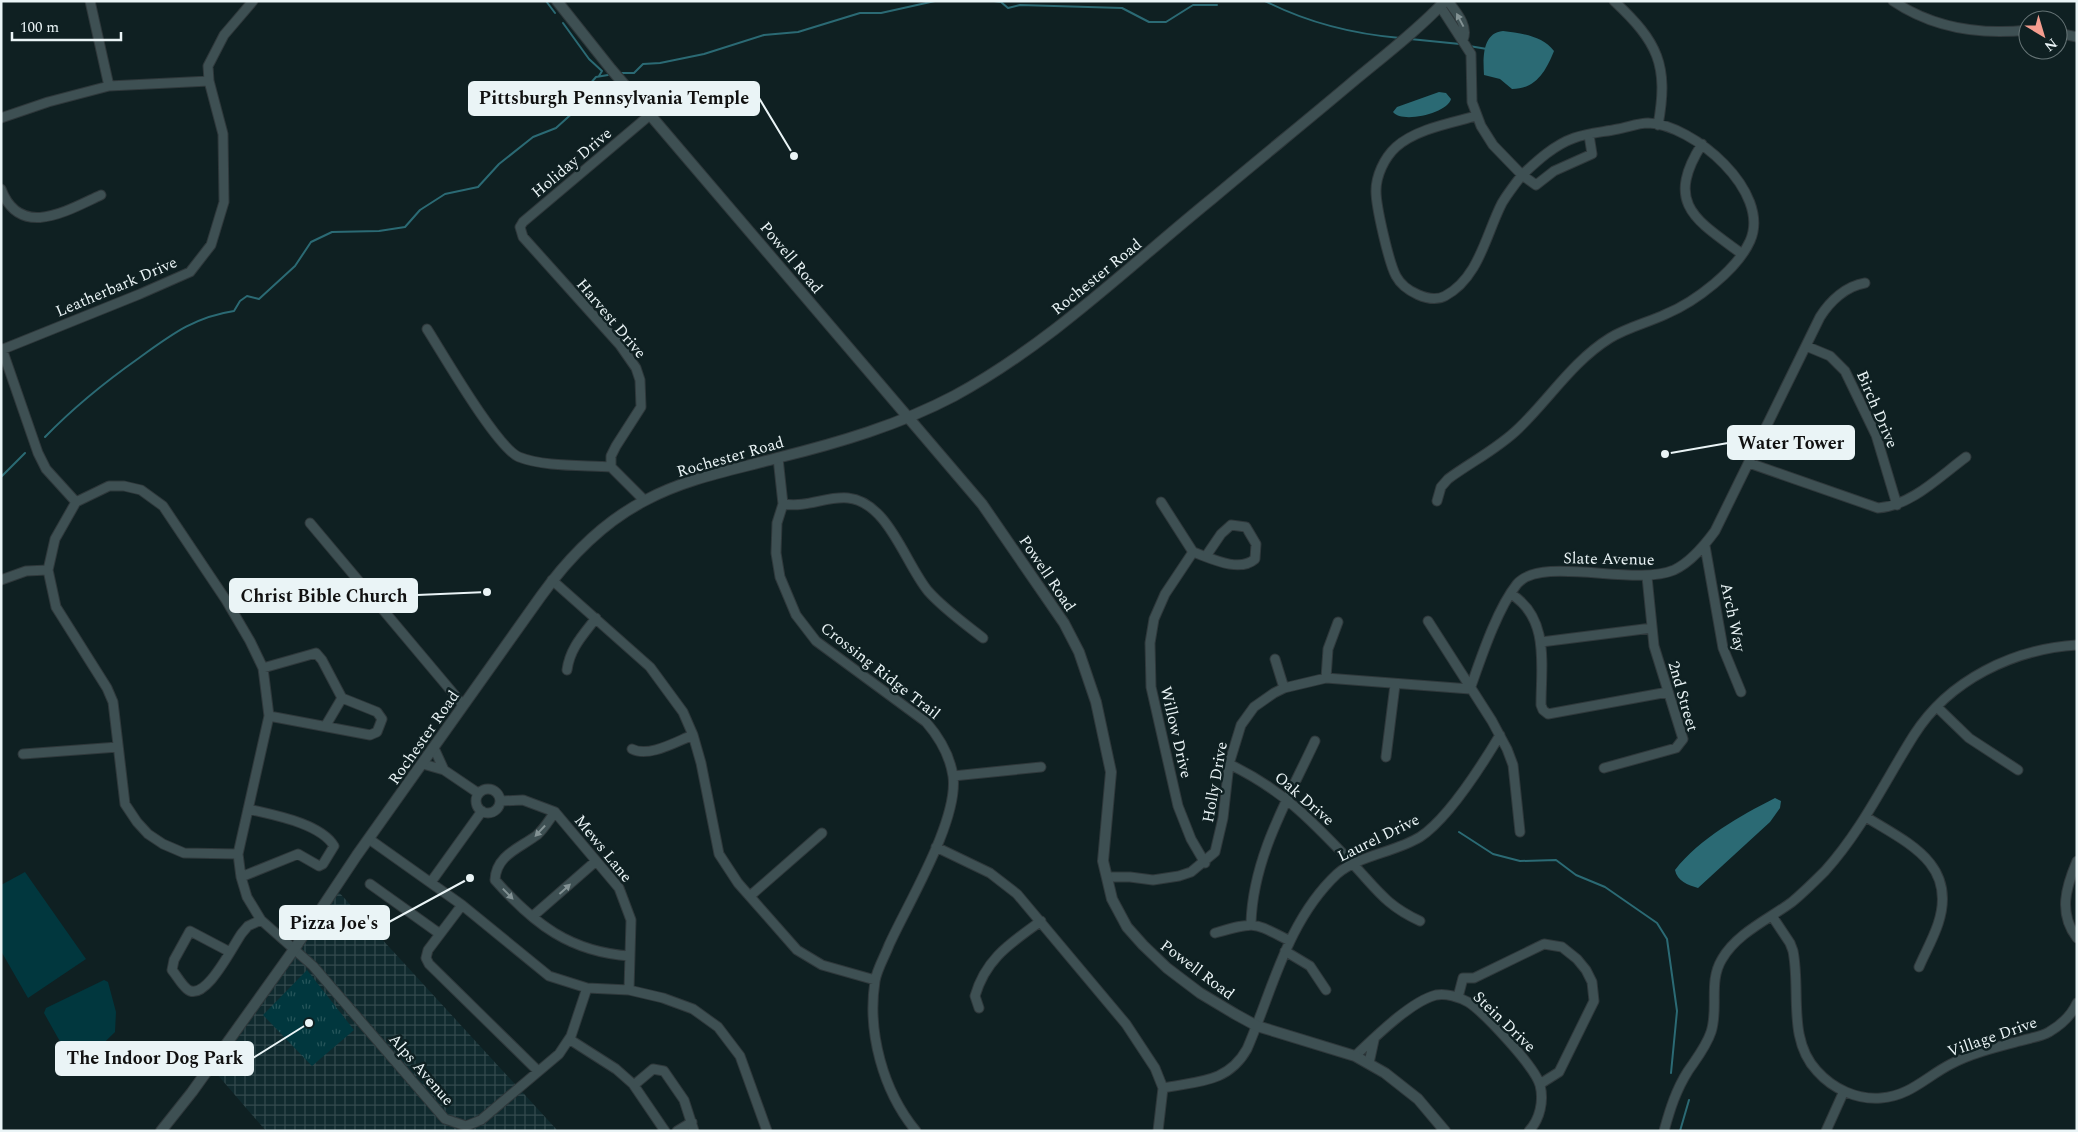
<svg xmlns="http://www.w3.org/2000/svg" width="2078" height="1132" viewBox="0 0 2078 1132" font-family="Spectral,serif">
  <style>
    .industrial { fill: url(#industrial-grid) }
    .grass { fill: url(#grass-tufts) }
    .pitch { fill: #01373e }
    .water { fill: #2b6a74 }
    .lines { fill: none; stroke-linecap: round; stroke-linejoin: round }
    .stream { stroke: #2b6a74; stroke-width: 2 }
    .minor-casing { stroke: #2f383b; stroke-width: 11 }
    .tertiary-casing { stroke: #2f383b; stroke-width: 12 }
    .minor { stroke: #3e5053; stroke-width: 9 }
    .tertiary { stroke: #3e5053; stroke-width: 10 }
    .oneway { fill: #839294 }
    .labels { text-anchor: middle; stroke-width: 5; stroke-linejoin: round; paint-order: stroke }
    .street-label { font-size: 16px; fill: #eaf4f6; stroke: #0f2022 }
    .leader { fill: none; stroke: #eaf4f6; stroke-width: 2 }
    .callout-dot { fill: #eaf4f6; stroke: #0f2022; stroke-width: 2 }
    .callout { fill: #eaf4f6; stroke: #eaf4f6; stroke-width: 2 }
    .callout-label { font-size: 18px; text-anchor: middle; font-weight: bold; fill: #111 }
  </style>
  <defs>
    <pattern id="industrial-grid" width="8" height="8" patternUnits="userSpaceOnUse" patternTransform="scale(1.25)"><rect width="8" height="8" fill="#102a2e"/><path d="M0 4h8M4 0v8" fill="none" stroke="#334a4d"/></pattern>
    <pattern id="grass-tufts" width="24" height="20" patternUnits="userSpaceOnUse" patternTransform="scale(1.25)"><rect width="24" height="20" fill="#01373e"/><path d="M3 7l-1-3M5 7V3M7 7l1-3M15 17l-1-3M17 17v-4M19 17l1-3" fill="none" stroke="#26555a"/></pattern>
  </defs>
  <rect width="100%" height="100%" fill="#0f2022"/>
  <!-- industrial -->
  <path class="industrial" d="M 335,888 L 558,1131 L 266,1131 L 210,1066 Z"/>
  <!-- grass -->
  <path class="grass" d="M 307,970 L 354,1030 L 312,1066 L 263,1015 Z"/>
  <!-- pitch -->
  <path class="pitch" d="M 25,872 L 86,959 L 28,998 L 1,951 L 1,885 Z
    M 104,980 L 108,982 L 116,1012 L 115,1032 L 76,1070 L 44,1013 L 46,1008 Z"/>
  <!-- water -->
  <path class="water" d="M 1503,31 C 1521,33 1543,36 1554,51 C 1546,71 1536,89 1512,89 L 1500,79 L 1484,75 C 1483,58 1482,33 1503,31 Z
    M 1439,92 L 1446,93 L 1451,99 C 1448,113 1402,124 1393,112 L 1397,107 Z
    M 1775,798 L 1781,801 L 1780,808 L 1770,822 L 1698,888 C 1688,885 1677,881 1675,870 C 1700,838 1740,816 1775,798 Z"/>
  <g class="lines">
    <!-- stream -->
    <path class="stream" d="M 546,1 L 555,13
      M 994,1 L 1001,2 L 1008,8 L 1020,5 L 1122,8 L 1149,22 L 1166,22 L 1193,5 L 1217,5
      M 1265,1 C 1306,22 1354,34 1400,38
      M 563,23 L 589,59 L 602,71 L 599,76
      M 1410,39 L 1460,44
      M 1469,46 L 1487,49
      M 622,73 L 634,73 L 643,64 L 660,63 L 704,54 L 764,35 L 798,32 L 860,13 L 881,13 L 935,1
      M 45,437 C 74,407 105,382 139,358 C 171,335 194,317 234,311 L 240,301 L 247,296 L 259,299 L 295,266 L 311,242 L 332,232 L 379,231 L 405,227 L 420,210 L 445,194 L 478,187 L 499,164 L 533,137 L 556,128 L 577,109 L 583,92 L 596,77 L 608,75
      M 1,477 L 25,453
      M 1459,832 L 1493,854 L 1520,861 L 1556,860 L 1576,875 L 1605,887 L 1657,923 L 1667,939 L 1677,1011 L 1671,1073
      M 1680,1131 L 1689,1100"/>
    <defs>
      <path id="minor" d="M 90,1 L 109,86
        M 1448,1 C 1456,12 1469,26 1463,40
        M 1614,1 C 1658,42 1669,65 1658,125
        M 1893,1 C 1933,28 1981,35 2028,30
        M 1440,6 L 1471,54 L 1472,102 L 1481,126 L 1493,145 L 1522,175 C 1515,184 1508,193 1502,203 C 1486,234 1479,278 1445,296 C 1430,304 1404,291 1396,276 C 1389,263 1376,207 1376,191 C 1376,176 1384,158 1396,147 C 1416,129 1451,123 1476,116
        M 2058,33 L 2077,37
        M 1,118 L 48,102 L 109,86 L 209,81
        M 1702,144 C 1664,204 1696,220 1742,254
        M 1,189 C 20,240 68,210 101,195
        M 427,329 C 443,354 497,448 519,457 C 544,467 584,465 611,467
        M 1806,346 L 1830,356 L 1845,371 L 1876,435 L 1897,505
        M 2,349 L 38,453 L 46,469 L 76,502
        M 1,350 L 140,294 L 190,272 L 211,245 L 224,202 L 223,134 L 209,81 L 208,66 L 224,35 L 253,1
        M 778,458 L 783,504 L 777,523 L 776,553 L 780,577 L 796,615 L 816,641 L 926,722 C 939,737 950,756 953,776 C 959,820 908,903 889,945 C 885,956 877,969 875,981 C 867,1032 883,1091 916,1131
        M 1749,463 L 1878,508 C 1911,506 1940,476 1966,457
        M 644,500 L 611,467 L 611,456 L 616,446 L 641,407 L 640,380 L 636,368 L 620,345 L 523,237 L 520,227 L 523,222 L 651,114
        M 1437,501 L 1441,487 L 1448,479 C 1471,462 1499,448 1519,428 C 1550,398 1573,361 1610,338 C 1628,327 1647,323 1666,314 C 1695,302 1737,270 1750,241 C 1772,192 1693,124 1648,123 C 1639,123 1628,127 1618,129 C 1604,132 1588,133 1574,138 C 1554,145 1537,161 1522,175 L 1536,185 L 1554,171 L 1592,154 L 1589,135
        M 1161,502 L 1193,552
        M 783,504 C 808,508 826,496 848,498 C 888,502 905,563 928,591 C 944,609 964,623 983,638
        M 310,523 L 463,705
        M 1705,546 L 1723,648 L 1741,692
        M 1193,552 L 1165,594 L 1154,619 L 1150,643 L 1151,687 L 1178,806 L 1191,839 L 1205,863
        M 1193,552 C 1210,558 1239,573 1255,559 L 1256,544 L 1246,527 L 1231,525 L 1221,534 L 1206,556
        M 1,580 L 26,571 L 48,570
        M 552,580 L 650,667 L 683,712 L 693,735 L 701,763 L 719,854 L 738,883 L 797,950 L 822,965 L 875,980
        M 1511,594 C 1550,618 1541,666 1541,705 L 1543,710 L 1548,714 L 1668,692
        M 1428,621 L 1492,721 L 1507,749 L 1513,765 L 1520,832
        M 1541,642 L 1652,628
        M 1275,659 L 1284,688
        M 263,668 L 316,653 L 322,660 L 342,698 L 377,712 L 382,719 L 377,732 L 370,735 L 269,716
        M 567,670 C 570,648 583,635 596,618
        M 1326,678 L 1328,649 L 1338,622
        M 1470,689 C 1481,658 1497,609 1517,584 C 1541,555 1635,587 1674,570 C 1691,562 1704,546 1715,531 L 1820,317 C 1830,301 1846,286 1865,283
        M 1937,707 L 1969,738 L 2018,770
        M 326,725 L 342,698
        M 434,748 L 444,770
        M 632,749 C 649,758 677,741 693,735
        M 23,754 L 118,747
        M 1386,757 L 1395,685
        M 423,764 L 444,770 L 478,793
        M 1229,764 C 1283,790 1311,820 1351,862 C 1376,888 1385,905 1420,921
        M 1604,768 L 1676,748 L 1683,739 L 1654,646 L 1647,577
        M 953,776 L 1041,767
        M476 801a12 12 0 1 1 24 0a12 12 0 1 1-24 0Z
        M 501,801 L 523,800 L 555,812 L 619,888 L 631,920 L 629,990
        M 555,812 C 549,820 544,829 537,835 C 520,848 496,855 495,880 C 534,924 570,952 630,956
        M 1866,817 C 1908,843 1958,864 1938,924 C 1933,939 1925,953 1919,967
        M 369,839 L 462,905 L 549,976 L 587,988 L 629,990 L 663,998 L 693,1009 L 718,1027 L 740,1056 L 767,1131
        M 936,847 L 990,873 L 1017,894 L 1126,1024 L 1155,1068 L 1163,1088 L 1158,1131
        M 238,854 L 184,853 L 163,844 L 148,834 L 137,822 L 125,804 L 113,702 L 107,688 L 56,607 L 48,570 L 55,539 L 76,502 L 109,486 L 124,486 L 141,490 L 163,506 L 226,600 L 250,641 L 263,668 L 269,716 L 238,854 L 241,877 L 247,897 L 261,920 L 313,966 L 445,1119 L 466,1126 L 481,1120 L 559,1054 L 571,1036 L 587,988
        M 2077,861 C 2066,887 2058,913 2077,938
        M 241,877 L 298,854 L 319,866 L 323,864 L 334,846 C 320,823 273,815 248,809
        M 1107,877 L 1130,877 L 1153,880 L 1179,876 L 1191,872 L 1215,852 L 1223,818 L 1229,764 L 1241,725 L 1254,707 L 1274,693 L 1284,688 L 1326,678 L 1470,689
        M 431,882 L 482,811
        M 370,884 L 440,934
        M 750,896 L 822,833
        M 462,905 L 428,950 L 426,958 L 429,964 L 538,1071
        M 533,916 L 596,861
        M 1772,916 L 1790,943 L 1793,951 C 1801,991 1787,1039 1817,1071 C 1833,1089 1857,1100 1881,1098 C 1910,1096 1927,1076 1951,1064 C 1972,1053 1997,1047 2020,1041 C 2029,1038 2041,1037 2049,1032 C 2061,1025 2071,1016 2077,1003
        M 1251,923 C 1253,857 1288,799 1315,741
        M 1215,933 C 1257,921 1252,922 1290,941
        M 228,951 L 190,931 L 174,960 L 172,970 C 177,976 181,984 187,989 C 205,1004 233,945 242,933 L 248,926 L 261,920
        M 1285,951 L 1310,966 L 1326,990
        M 1458,997 L 1463,978 L 1474,978 L 1544,944 L 1562,947 L 1577,959 L 1586,970 L 1592,982 L 1594,1001 L 1559,1072 L 1540,1084
        M 979,1008 L 975,996 C 986,958 1011,943 1041,921
        M 569,1039 L 616,1069 L 633,1084 L 665,1131
        M 1355,1056 C 1373,1039 1411,1001 1436,995 C 1446,993 1459,997 1468,1002 C 1485,1013 1535,1067 1540,1085 C 1544,1101 1540,1119 1529,1131
        M 1369,1063 L 1374,1040
        M 634,1085 L 653,1069 L 664,1071 L 684,1100 L 694,1131
        M 1163,1088 C 1198,1081 1228,1083 1247,1049 C 1273,989 1287,921 1337,874 C 1357,856 1396,852 1420,837 C 1449,818 1482,765 1500,735
        M 677,1131 L 692,1122
        M 1664,1131 C 1670,1109 1676,1090 1688,1071 C 1696,1059 1706,1047 1711,1032 C 1719,1008 1708,982 1722,959 C 1737,933 1769,919 1792,902 C 1804,892 1814,882 1825,871 C 1862,830 1885,781 1914,735 C 1949,680 2013,649 2077,645
        M 1826,1131 L 1844,1091"/>
      <path id="tertiary" d="M 557,1 L 611,69 L 982,504 L 1064,623 L 1079,652 L 1096,702 L 1111,772 L 1103,861 L 1112,899 L 1127,927 L 1143,945 L 1167,968 L 1200,993 L 1235,1014 L 1257,1026 L 1355,1056 L 1385,1073 L 1418,1099 L 1445,1131
        M 161,1131 L 192,1092 L 295,948 L 357,855 L 541,596 C 569,557 603,522 646,500 C 687,478 733,470 777,458 C 838,443 899,425 954,396 C 1050,344 1129,266 1213,198 C 1258,160 1304,123 1349,85 C 1381,58 1416,32 1445,1"/>
    </defs>
    <!-- minor casing -->
    <use href="#minor" class="minor-casing"/>
    <!-- tertiary casing -->
    <use href="#tertiary" class="tertiary-casing"/>
    <!-- minor -->
    <use href="#minor" class="minor"/>
    <!-- tertiary -->
    <use href="#tertiary" class="tertiary"/>
  </g>
  <!-- one-way arrows -->
  <defs><path id="oneway-solid" d="M-6-.8H1V-3.2L6.5 0L1 3.2V.8H-6Z" transform="scale(1.25)"/></defs>
  <g class="oneway">
    <use href="#oneway-solid" transform="translate(1460 20) rotate(-118)"/>
    <use href="#oneway-solid" transform="translate(540 831) rotate(133)"/>
    <use href="#oneway-solid" transform="translate(565 889) rotate(-42)"/>
    <use href="#oneway-solid" transform="translate(508 894) rotate(46)"/>
  </g>
  <g class="labels">
    <!-- street labels -->
    <g class="street-label">
      <text transform="translate(571 162) rotate(-40)" y="6">Holiday Drive</text>
      <text transform="translate(792 257) rotate(50)" y="6">Powell Road</text>
      <text transform="translate(1096 276) rotate(-39)" y="6">Rochester Road</text>
      <text transform="translate(116 286) rotate(-23)" y="6">Leatherbark Drive</text>
      <text transform="translate(612 318) rotate(50)" y="6">Harvest Drive</text>
      <text transform="translate(1878 409) rotate(67)" y="6">Birch Drive</text>
      <text transform="translate(730 456) rotate(-16)" y="6">Rochester Road</text>
      <text transform="translate(1609 558) rotate(1)" y="6">Slate Avenue</text>
      <text transform="translate(1048 573) rotate(56)" y="6">Powell Road</text>
      <text transform="translate(1734 617) rotate(78)" y="6">Arch Way</text>
      <text transform="translate(881 670) rotate(38)" y="6">Crossing Ridge Trail</text>
      <text transform="translate(1684 696) rotate(74)" y="6">2nd Street</text>
      <text transform="translate(1177 732) rotate(77)" y="6">Willow Drive</text>
      <text transform="translate(423 737) rotate(-55)" y="6">Rochester Road</text>
      <text transform="translate(1214 782) rotate(-80)" y="6">Holly Drive</text>
      <text transform="translate(1305 798) rotate(41)" y="6">Oak Drive</text>
      <text transform="translate(1378 837) rotate(-26)" y="6">Laurel Drive</text>
      <text transform="translate(604 848) rotate(51)" y="6">Mews Lane</text>
      <text transform="translate(1198 969) rotate(37)" y="6">Powell Road</text>
      <text transform="translate(1505 1021) rotate(44)" y="6">Stein Drive</text>
      <text transform="translate(1992 1036) rotate(-19)" y="6">Village Drive</text>
      <text transform="translate(422 1069) rotate(49)" y="6">Alps Avenue</text>
    </g>
  </g>
  <!-- callouts -->
  <path class="leader" d="M794 156L759 98M1665 454L1728 443M487 592L417 595M470 878L389 922M309 1023L253 1058"/>
  <g class="callout-dot">
    <circle cx="794" cy="156" r="5"/>
    <circle cx="1665" cy="454" r="5"/>
    <circle cx="487" cy="592" r="5"/>
    <circle cx="470" cy="878" r="5"/>
    <circle cx="309" cy="1023" r="5"/>
  </g>
  <g class="callout">
    <rect x="469" y="82" width="290" height="33" rx="5"/>
    <rect x="1728" y="426" width="126" height="33" rx="5"/>
    <rect x="230" y="579" width="187" height="33" rx="5"/>
    <rect x="280" y="906" width="109" height="33" rx="5"/>
    <rect x="56" y="1042" width="197" height="33" rx="5"/>
  </g>
  <g class="callout-label">
    <text x="614" y="104">Pittsburgh Pennsylvania Temple</text>
    <text x="1791" y="449">Water Tower</text>
    <text x="324" y="602">Christ Bible Church</text>
    <text x="334" y="929">Pizza Joe's</text>
    <text x="155" y="1064">The Indoor Dog Park</text>
  </g>
  <!-- border -->
  <rect width="2078" height="1132" fill="none" stroke="#eaf4f6" stroke-width="5"/>
  <!-- north arrow -->
  <g transform="translate(2043 35) rotate(142)"><circle r="24" fill="#0f2022" stroke="#677577"/>
  <path d="M0-4L9 19L0 12L-9 19Z" fill="#f59d8f"/>
  <text y="-8" font-size="14" font-weight="bold" text-anchor="middle" fill="#eaf4f6">N</text>
  </g>
  <!-- scale -->
  <path d="M12 32v8h109v-8" fill="none" stroke="#eaf4f6" stroke-width="2.5"/>
  <text x="20" y="32" font-size="15" fill="#eaf4f6" stroke="#0f2022" stroke-width="4" paint-order="stroke">100 m</text>
</svg>
